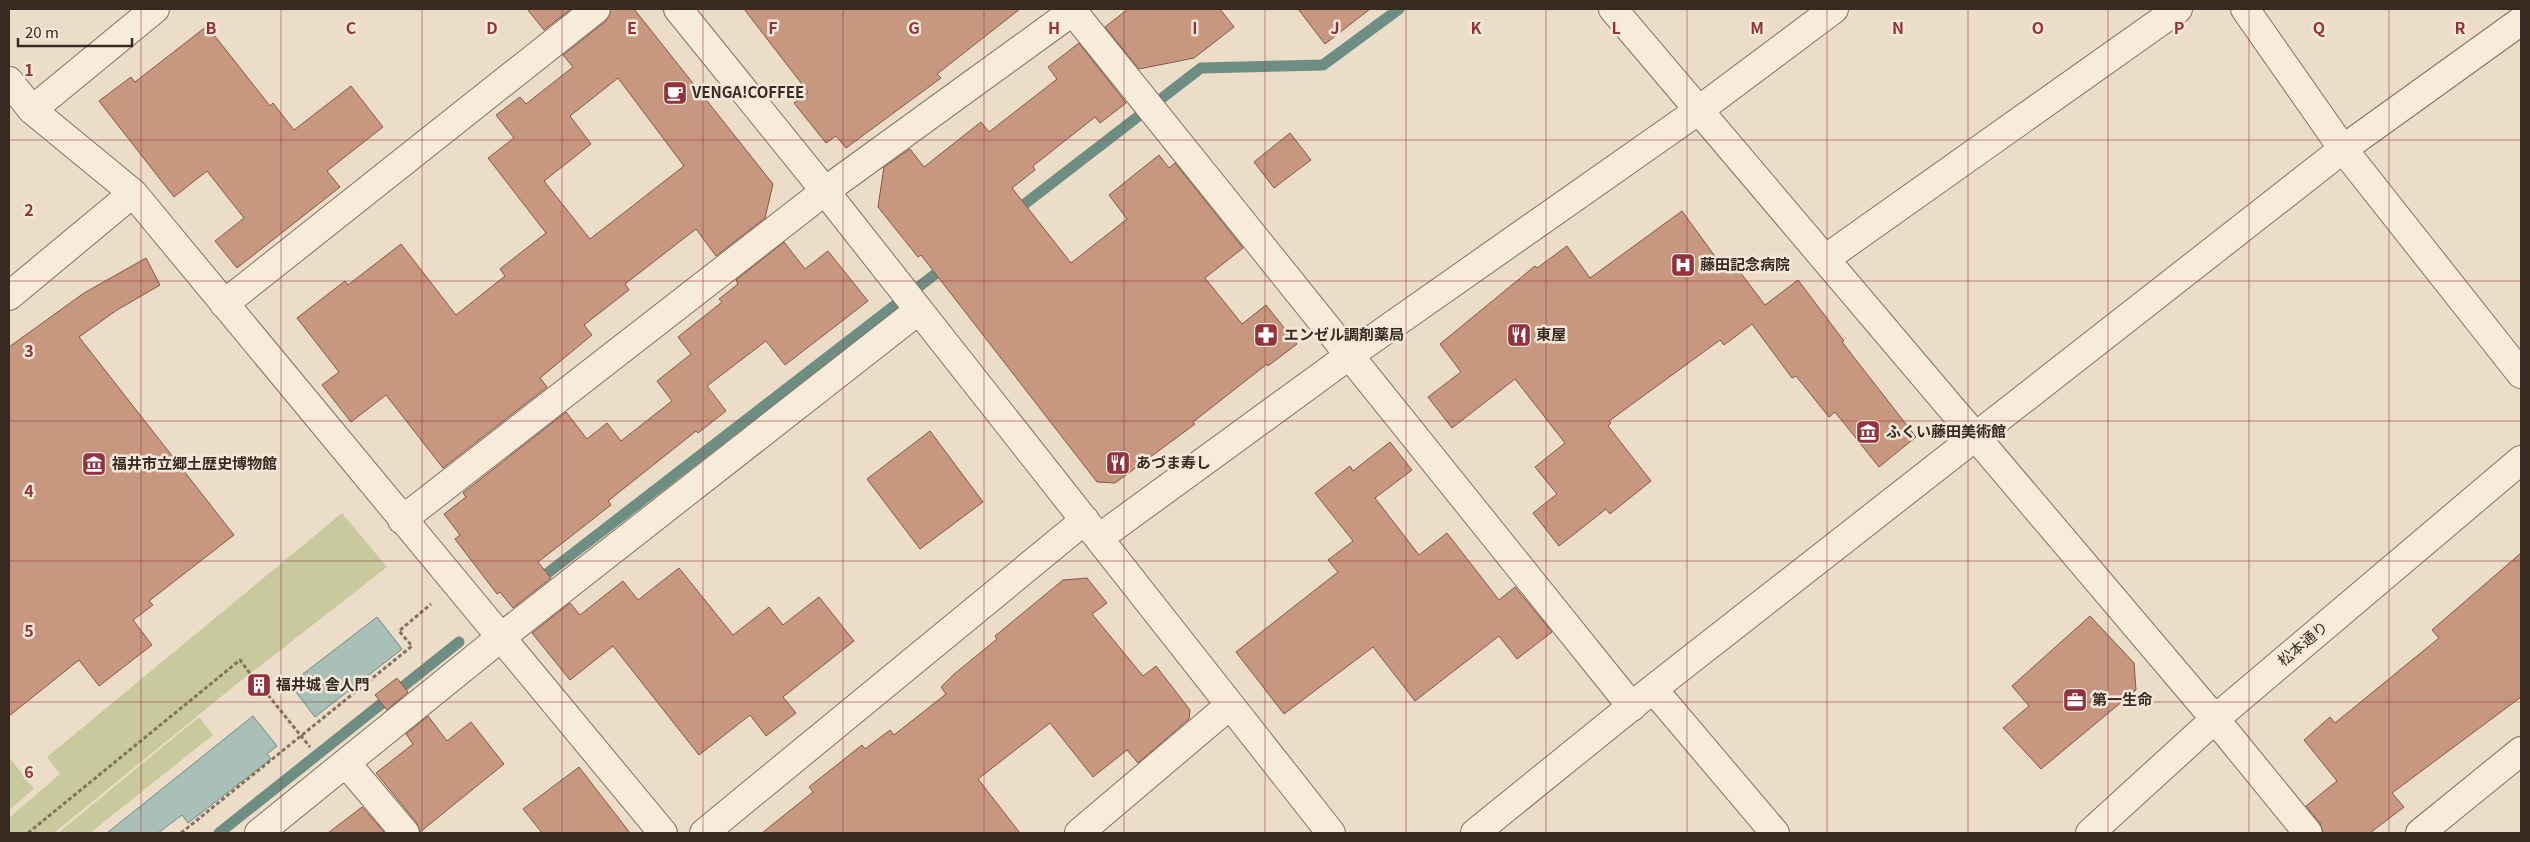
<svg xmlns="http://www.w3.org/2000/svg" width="2530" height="842" viewBox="0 0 2530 842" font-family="Georgia,'Noto Sans JP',serif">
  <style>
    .green { fill: #c8c99c }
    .water { fill: #a8c0b7; stroke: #6f8e83 }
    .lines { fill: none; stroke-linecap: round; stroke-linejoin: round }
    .stream { stroke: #6f8e83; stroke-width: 11 }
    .building { fill: #c79780; stroke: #845846; fill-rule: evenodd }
    .minor-casing { stroke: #86705e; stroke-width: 30 }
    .path { stroke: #86705e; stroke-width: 3; stroke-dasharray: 4 2.5; stroke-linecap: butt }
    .minor { stroke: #f7ecda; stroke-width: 28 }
    .grid { fill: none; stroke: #91323c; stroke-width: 1; stroke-opacity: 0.55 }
    .labels { text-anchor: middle; stroke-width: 5; stroke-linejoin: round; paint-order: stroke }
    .poi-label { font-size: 15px; font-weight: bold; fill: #382a21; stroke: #f3e8d7; text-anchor: start }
    .street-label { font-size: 15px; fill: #382a21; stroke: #f3e8d7 }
    .grid-label { font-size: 16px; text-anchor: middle; font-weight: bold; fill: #91323c; stroke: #f3e8d7; stroke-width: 5; stroke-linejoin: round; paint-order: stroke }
  </style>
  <rect width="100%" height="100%" fill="#ebddc8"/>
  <!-- green -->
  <path class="green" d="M 342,513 L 387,567 L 233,687 L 54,833 L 9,833 L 9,818 L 60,774 L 47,757 Z
    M 199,717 L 213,735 L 90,833 L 58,833 Z
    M 9,757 L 34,789 L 9,810 Z"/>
  <!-- water -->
  <path class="water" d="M 377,617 L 402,649 L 315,717 L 290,684 Z
    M 253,716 L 277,746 L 267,754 L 271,759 L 188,823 L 182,815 L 158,833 L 107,833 Z"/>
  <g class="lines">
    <!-- stream -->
    <path class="stream" d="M 1013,213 L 1201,68 L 1323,65 L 1399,9
      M 536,582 L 947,265
      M 219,833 L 459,642"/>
  </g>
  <!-- building -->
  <path class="building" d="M 527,9 L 571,9 L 544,30 Z
    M 611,9 L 634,9 L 773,184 L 765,218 L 716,256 L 696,229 L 625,284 L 629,290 L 584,325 L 592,335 L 540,378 L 547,387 L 443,468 L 386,395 L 351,422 L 322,385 L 339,372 L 297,318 L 345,281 L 348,285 L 401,244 L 456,315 L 505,276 L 500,269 L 546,233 L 488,158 L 514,138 L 496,115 L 520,97 L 526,104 L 573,67 L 563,55 L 606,21 ZM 618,78 L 684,166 L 590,239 L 544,181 L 591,144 L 570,116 Z
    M 744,9 L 1020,9 L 937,74 L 941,78 L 846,148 L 836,136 L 826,143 L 794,103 L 808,92 Z
    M 1128,9 L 1220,9 L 1234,27 L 1194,58 L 1139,69 L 1105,27 Z
    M 1298,9 L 1370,9 L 1325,44 Z
    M 207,26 L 270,106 L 273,103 L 294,130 L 351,86 L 383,127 L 327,171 L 340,187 L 237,268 L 215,241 L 244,218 L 207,171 L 174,197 L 99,101 L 131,77 L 135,82 Z
    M 1079,43 L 1126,103 L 1100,123 L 1095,117 L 1033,166 L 1035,170 L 1012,188 L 1071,263 L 1127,219 L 1109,195 L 1159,155 L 1169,168 L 1175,163 L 1243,248 L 1205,278 L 1242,324 L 1266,305 L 1297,344 L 1268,366 L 1267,364 L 1193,422 L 1195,424 L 1115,483 L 1097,482 L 921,255 L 918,257 L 878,207 L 884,167 L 910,149 L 924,167 L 981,122 L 989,132 L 1057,79 L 1048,67 Z
    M 1290,133 L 1311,160 L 1274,188 L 1254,162 Z
    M 1682,211 L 1725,270 L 1734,264 L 1765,305 L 1798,280 L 1844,341 L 1842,342 L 1916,437 L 1879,467 L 1835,412 L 1829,417 L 1796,376 L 1792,378 L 1752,324 L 1724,345 L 1720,340 L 1609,421 L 1611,423 L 1608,426 L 1651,481 L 1610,514 L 1606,509 L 1559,546 L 1533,513 L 1557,494 L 1535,467 L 1565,443 L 1515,379 L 1452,428 L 1428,397 L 1461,372 L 1440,344 L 1535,266 L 1537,268 L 1567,246 L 1590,278 Z
    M 784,242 L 805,269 L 828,251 L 868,301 L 785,365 L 766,341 L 707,386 L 726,411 L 698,433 L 696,431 L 608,501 L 611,505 L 538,562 L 551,578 L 513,608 L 500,592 L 497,594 L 455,539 L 460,535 L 444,514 L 466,497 L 463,493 L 566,412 L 587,439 L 607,423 L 621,441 L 672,401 L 657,381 L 691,354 L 678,337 L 722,302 L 719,299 L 738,284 L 736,280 Z
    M 146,258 L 160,285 L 117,310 L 79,337 L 234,535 L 149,601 L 153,605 L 133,620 L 152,645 L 99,686 L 79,660 L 9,716 L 9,347 L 84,293 Z
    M 930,431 L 983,502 L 920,549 L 867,479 Z
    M 1390,442 L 1412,470 L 1375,498 L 1419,555 L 1447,533 L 1499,600 L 1515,587 L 1552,632 L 1517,659 L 1499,636 L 1415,701 L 1373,647 L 1284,714 L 1236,652 L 1338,572 L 1328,560 L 1353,541 L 1315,493 L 1350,466 L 1353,471 Z
    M 2521,553 L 2521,697 L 2392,793 L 2404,807 L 2370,833 L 2323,833 L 2320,823 L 2306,806 L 2337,781 L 2304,740 L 2330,717 L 2335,723 L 2439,638 L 2432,630 Z
    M 679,568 L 733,635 L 769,607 L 783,625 L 819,597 L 854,641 L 783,697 L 796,713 L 766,736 L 750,715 L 699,755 L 613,646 L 570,680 L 532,633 L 570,603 L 580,615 L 623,581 L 638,600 Z
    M 1087,578 L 1107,603 L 1092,614 L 1143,676 L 1156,666 L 1190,710 L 1189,719 L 1138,763 L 1127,750 L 1093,777 L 1050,723 L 978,779 L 1020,833 L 762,833 L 813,792 L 809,787 L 862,745 L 865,749 L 890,730 L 894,735 L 946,694 L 941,687 L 953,675 L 997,639 L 995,636 L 1063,580 Z
    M 2090,616 L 2134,663 L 2136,690 L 2041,769 L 2003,728 L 2029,706 L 2012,686 Z
    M 397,678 L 408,692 L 387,710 L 375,695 Z
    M 428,716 L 447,741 L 471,722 L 504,764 L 420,832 L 417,823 L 376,773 L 413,744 L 406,734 Z
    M 579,767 L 630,833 L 542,833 L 523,809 Z
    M 362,807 L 385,833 L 328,833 Z"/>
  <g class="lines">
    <defs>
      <path id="minor" d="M 678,9 L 825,191 L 1331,833
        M 1071,9 L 1632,707
        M 1613,9 L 2215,719 L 2308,833
        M 2245,9 L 2343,149 L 2521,374
        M 9,81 L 32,110 L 133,193 L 663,833
        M 32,110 L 155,9
        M 1825,259 L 2178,9
        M 9,296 L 133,193
        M 224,304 L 596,9
        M 402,520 L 825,191 L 1076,9
        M 1099,538 L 1350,355 L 1699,110 L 1834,9
        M 1653,689 L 1775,833
        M 346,763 L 405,833
        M 259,833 L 500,638 L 919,310
        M 704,833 L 1085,520
        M 1079,833 L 1230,705
        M 1475,833 L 1653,689 L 2343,149 L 2521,21
        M 2090,833 L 2215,719 L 2521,460
        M 2420,833 L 2521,751"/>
    </defs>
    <!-- minor casing -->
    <use href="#minor" class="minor-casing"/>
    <!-- path -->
    <path class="path" d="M 268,695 L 310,747
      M 28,833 L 240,660 L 251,675
      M 181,833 L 412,646 L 399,631 L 431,604"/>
    <!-- minor -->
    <use href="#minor" class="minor"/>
  </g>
  <!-- grid -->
  <path class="grid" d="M 141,9 L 141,833M 281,9 L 281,833M 422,9 L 422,833M 562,9 L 562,833M 703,9 L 703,833M 843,9 L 843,833M 984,9 L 984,833M 1124,9 L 1124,833M 1265,9 L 1265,833M 1406,9 L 1406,833M 1546,9 L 1546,833M 1687,9 L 1687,833M 1827,9 L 1827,833M 1968,9 L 1968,833M 2108,9 L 2108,833M 2249,9 L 2249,833M 2389,9 L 2389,833M 9,140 L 2521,140M 9,281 L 2521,281M 9,421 L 2521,421M 9,561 L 2521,561M 9,702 L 2521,702"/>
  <!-- icons -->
  <defs>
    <symbol id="cafe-square" viewBox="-11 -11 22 22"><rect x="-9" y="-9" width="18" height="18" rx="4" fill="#91323c" stroke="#f3e8d7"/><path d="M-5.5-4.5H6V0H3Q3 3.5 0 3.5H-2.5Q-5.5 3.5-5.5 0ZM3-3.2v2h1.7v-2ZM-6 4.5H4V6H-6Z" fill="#fff"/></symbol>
    <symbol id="hospital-square" viewBox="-11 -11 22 22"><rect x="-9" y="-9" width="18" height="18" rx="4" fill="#91323c" stroke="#f3e8d7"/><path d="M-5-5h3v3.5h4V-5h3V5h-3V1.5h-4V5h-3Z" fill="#fff"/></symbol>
    <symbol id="pharmacy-square" viewBox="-11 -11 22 22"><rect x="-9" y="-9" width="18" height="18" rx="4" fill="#91323c" stroke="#f3e8d7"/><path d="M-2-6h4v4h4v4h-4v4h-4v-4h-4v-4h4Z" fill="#fff"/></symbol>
    <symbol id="restaurant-square" viewBox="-11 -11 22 22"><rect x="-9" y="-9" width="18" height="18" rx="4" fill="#91323c" stroke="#f3e8d7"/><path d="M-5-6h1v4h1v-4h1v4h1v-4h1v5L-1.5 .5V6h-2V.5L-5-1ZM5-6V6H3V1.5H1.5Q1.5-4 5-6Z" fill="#fff"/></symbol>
    <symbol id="museum-square" viewBox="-11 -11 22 22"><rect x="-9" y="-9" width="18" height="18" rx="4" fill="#91323c" stroke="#f3e8d7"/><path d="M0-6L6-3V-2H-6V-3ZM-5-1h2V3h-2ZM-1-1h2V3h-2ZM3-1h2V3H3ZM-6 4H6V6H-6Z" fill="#fff"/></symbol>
    <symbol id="building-square" viewBox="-11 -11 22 22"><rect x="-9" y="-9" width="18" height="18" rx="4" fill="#91323c" stroke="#f3e8d7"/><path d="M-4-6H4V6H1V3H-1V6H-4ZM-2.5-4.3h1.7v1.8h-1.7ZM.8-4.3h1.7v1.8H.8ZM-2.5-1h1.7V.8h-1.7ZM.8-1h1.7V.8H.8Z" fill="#fff"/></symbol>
    <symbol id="office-square" viewBox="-11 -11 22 22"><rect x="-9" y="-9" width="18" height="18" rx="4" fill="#91323c" stroke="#f3e8d7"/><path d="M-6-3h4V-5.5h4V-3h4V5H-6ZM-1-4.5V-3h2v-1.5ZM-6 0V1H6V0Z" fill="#fff"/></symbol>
  </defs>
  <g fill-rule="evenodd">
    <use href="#cafe-square" x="661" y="79" width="28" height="28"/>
    <use href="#hospital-square" x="1669" y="251" width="28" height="28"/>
    <use href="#pharmacy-square" x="1252" y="321" width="28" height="28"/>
    <use href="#restaurant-square" x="1505" y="321" width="28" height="28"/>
    <use href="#museum-square" x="1854" y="418" width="28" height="28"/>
    <use href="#restaurant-square" x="1104" y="449" width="28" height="28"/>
    <use href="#museum-square" x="80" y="450" width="28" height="28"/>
    <use href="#building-square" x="245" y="671" width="28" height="28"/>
    <use href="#office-square" x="2061" y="686" width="28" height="28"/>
  </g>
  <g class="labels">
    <!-- poi labels -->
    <g class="poi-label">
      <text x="692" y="98">VENGA!COFFEE</text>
      <text x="1700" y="270">藤田記念病院</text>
      <text x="1284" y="340">エンゼル調剤薬局</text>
      <text x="1536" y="340">東屋</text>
      <text x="1886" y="437">ふくい藤田美術館</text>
      <text x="1136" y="468">あづま寿し</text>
      <text x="112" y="469">福井市立郷土歴史博物館</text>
      <text x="276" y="690">福井城 舎人門</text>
      <text x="2092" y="705">第一生命</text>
    </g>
    <!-- street labels -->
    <g class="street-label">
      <text transform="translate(2303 644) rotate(-40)" y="5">松本通り</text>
    </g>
  </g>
  <g class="grid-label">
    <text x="211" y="34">B</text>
    <text x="351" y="34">C</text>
    <text x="492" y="34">D</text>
    <text x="632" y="34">E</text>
    <text x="773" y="34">F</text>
    <text x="914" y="34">G</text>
    <text x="1054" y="34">H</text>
    <text x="1195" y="34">I</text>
    <text x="1335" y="34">J</text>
    <text x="1476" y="34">K</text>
    <text x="1616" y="34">L</text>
    <text x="1757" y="34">M</text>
    <text x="1898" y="34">N</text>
    <text x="2038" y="34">O</text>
    <text x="2179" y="34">P</text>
    <text x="2319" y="34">Q</text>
    <text x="2460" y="34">R</text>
    <text x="29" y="76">1</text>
    <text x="29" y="216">2</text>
    <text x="29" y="357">3</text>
    <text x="29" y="497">4</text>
    <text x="29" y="637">5</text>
    <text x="29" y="778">6</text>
  </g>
  <!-- border -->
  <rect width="2530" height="842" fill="none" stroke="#382a21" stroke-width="20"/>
  <!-- scale -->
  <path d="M18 38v8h114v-8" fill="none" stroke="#382a21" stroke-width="2.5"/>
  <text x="25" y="38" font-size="15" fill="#382a21" stroke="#f3e8d7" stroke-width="4" paint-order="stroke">20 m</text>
</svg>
